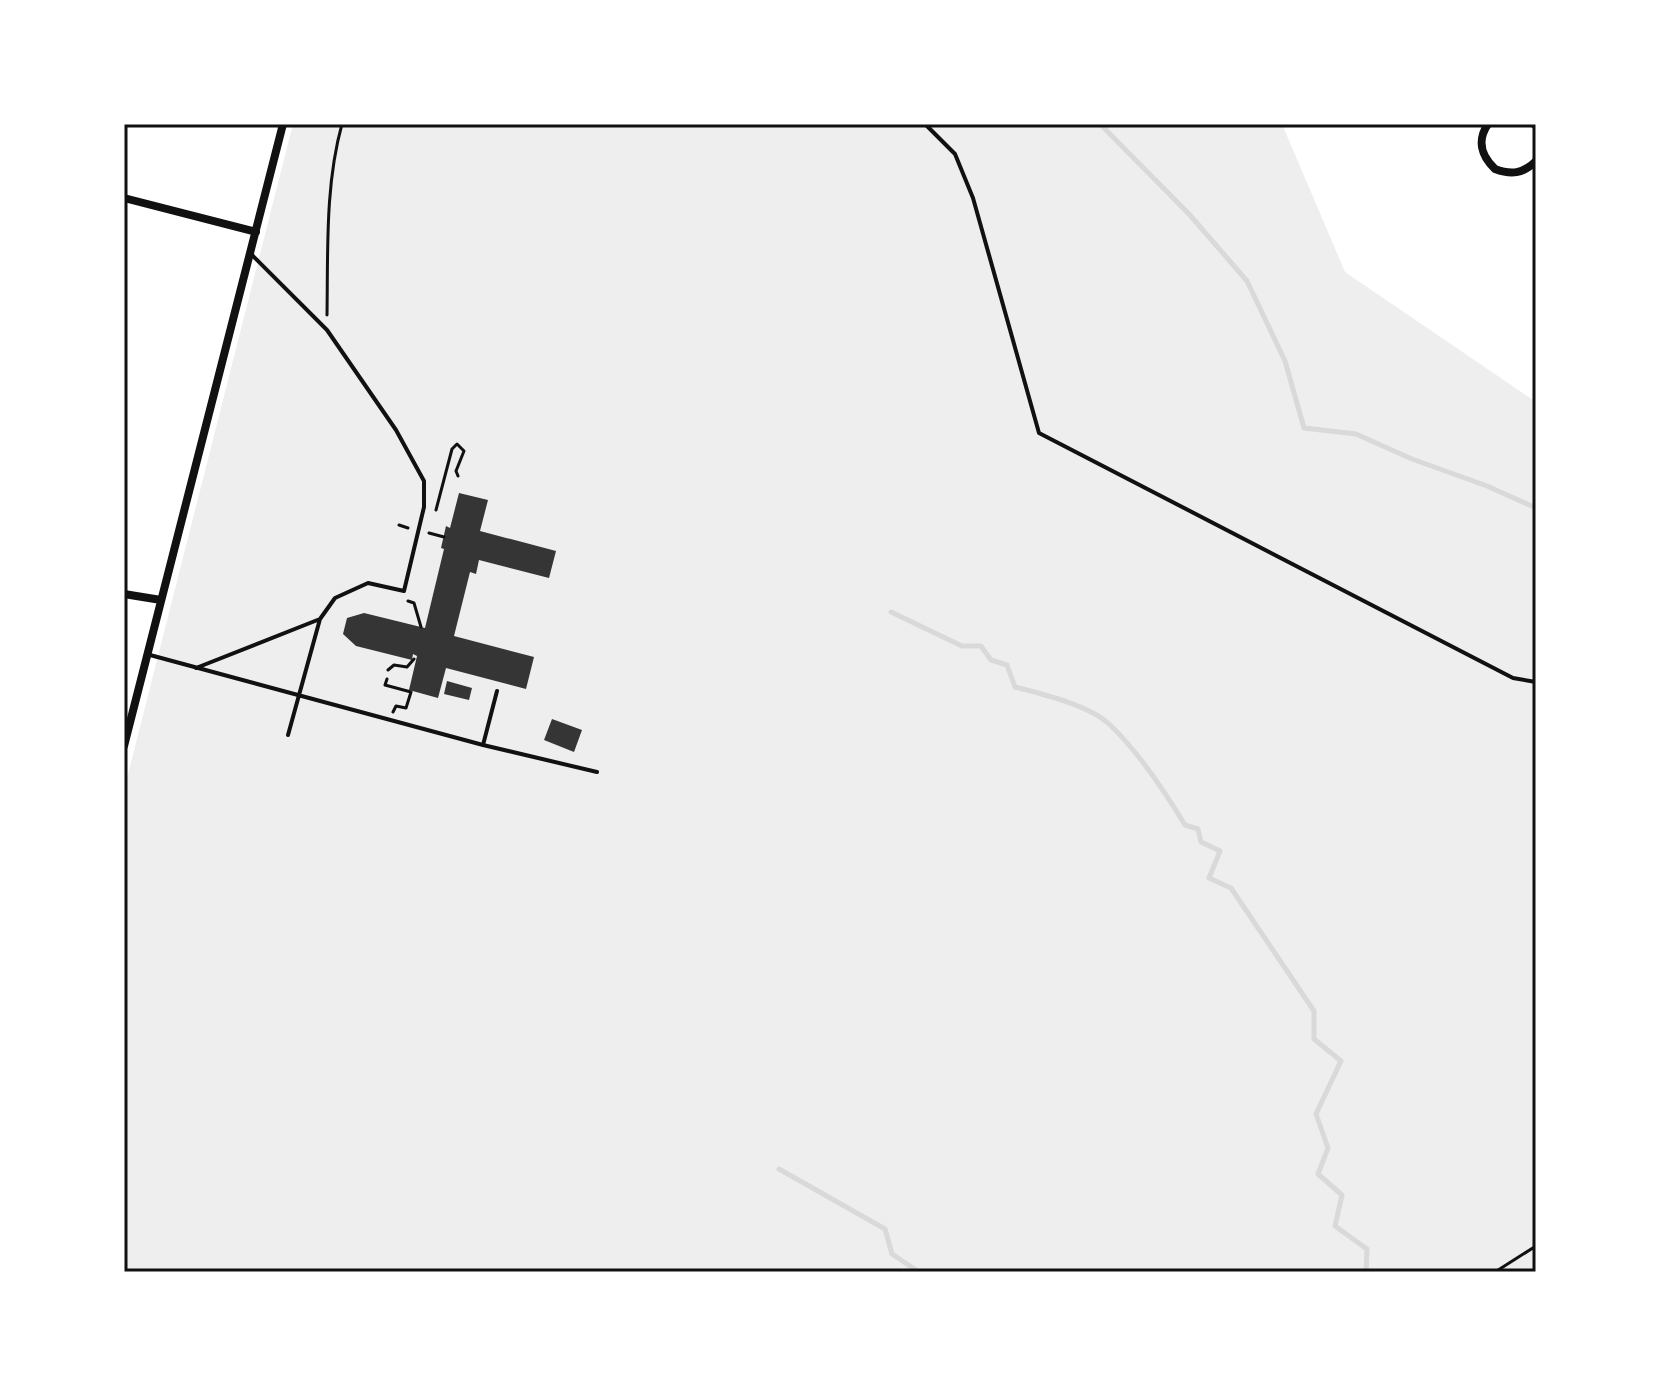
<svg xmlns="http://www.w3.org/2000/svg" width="1660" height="1396" viewBox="0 0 1660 1396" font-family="Montserrat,sans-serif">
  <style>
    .green { fill: #eee }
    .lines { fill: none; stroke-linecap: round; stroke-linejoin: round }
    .stream { stroke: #d9d9d9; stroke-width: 5 }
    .building { fill: #353535 }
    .path { stroke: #111; stroke-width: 3 }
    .service { stroke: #111; stroke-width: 4 }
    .minor { stroke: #111; stroke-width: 8 }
    .neatline { fill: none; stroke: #111; stroke-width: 3 }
  </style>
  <rect width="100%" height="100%" fill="#fff"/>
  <!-- green -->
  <path class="green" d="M 293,124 L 1282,124 L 1345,272 L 1536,402 L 1536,1272 L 124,1272 L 124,790 Z"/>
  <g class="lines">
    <!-- stream -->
    <path class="stream" d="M 1100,124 L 1189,214 L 1247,281 L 1285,361 L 1304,428 L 1356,434 L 1412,459 L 1487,486 L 1536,508
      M 891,612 L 962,646 L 981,646 L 991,660 L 1007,665 L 1015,687 C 1042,694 1089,705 1109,724 C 1137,750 1165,792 1185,825 L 1198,829 L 1201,842 L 1220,851 L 1209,878 L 1231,888 L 1314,1011 L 1314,1039 L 1341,1061 L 1316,1114 L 1328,1148 L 1318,1174 L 1342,1195 L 1335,1226 L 1367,1249 L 1366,1272
      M 779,1169 L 885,1229 L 892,1254 L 919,1272"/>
  </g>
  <!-- building -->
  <path class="building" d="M 459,493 L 488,500 L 480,531 L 556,551 L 549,578 L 479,560 L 476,574 L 470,572 L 454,636 L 534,657 L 526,689 L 446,668 L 438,698 L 409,690 L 417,656 L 413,654 L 412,660 L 356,646 L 343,634 L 347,618 L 364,613 L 425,628 L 444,549 L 441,548 L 446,526 L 450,528 Z
    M 447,681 L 472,688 L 469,700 L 444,694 Z
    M 552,719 L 582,730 L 574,752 L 544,740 Z"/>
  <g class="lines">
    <!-- path -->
    <path class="path" d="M 327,315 C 328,252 325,185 342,124
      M 436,510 L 452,449 L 457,444 L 464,451 L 456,471 L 458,476
      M 399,525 L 408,528
      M 429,533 L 444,537
      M 408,601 L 414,603 L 421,627
      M 388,670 L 394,665 L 407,667 L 414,659
      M 387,679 L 385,685 L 411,692 L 406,708 L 396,706 L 393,712
      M 1495,1272 L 1536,1246"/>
    <!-- service -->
    <path class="service" d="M 925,124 L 955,154 L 973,198 L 1039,433 L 1513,678 L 1536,682
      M 252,255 L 327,330 L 396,430 L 424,481 L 424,507 L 404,591 L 368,583 L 335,598 L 320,619 L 288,735
      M 150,655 L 483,745 L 597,772
      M 196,668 L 320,619
      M 483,745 L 497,691"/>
    <!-- minor -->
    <path class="minor" d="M 1488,124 C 1477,140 1481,156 1495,169 C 1511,175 1523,174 1536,161
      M 1534,124 L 1536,126
      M 124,198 L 256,232
      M 124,594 L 161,600
      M 124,746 L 283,124"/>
  </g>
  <!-- border -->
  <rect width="1660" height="1396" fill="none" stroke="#ffffff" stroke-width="252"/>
  <rect x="126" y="126" width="1408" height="1144" class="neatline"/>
</svg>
